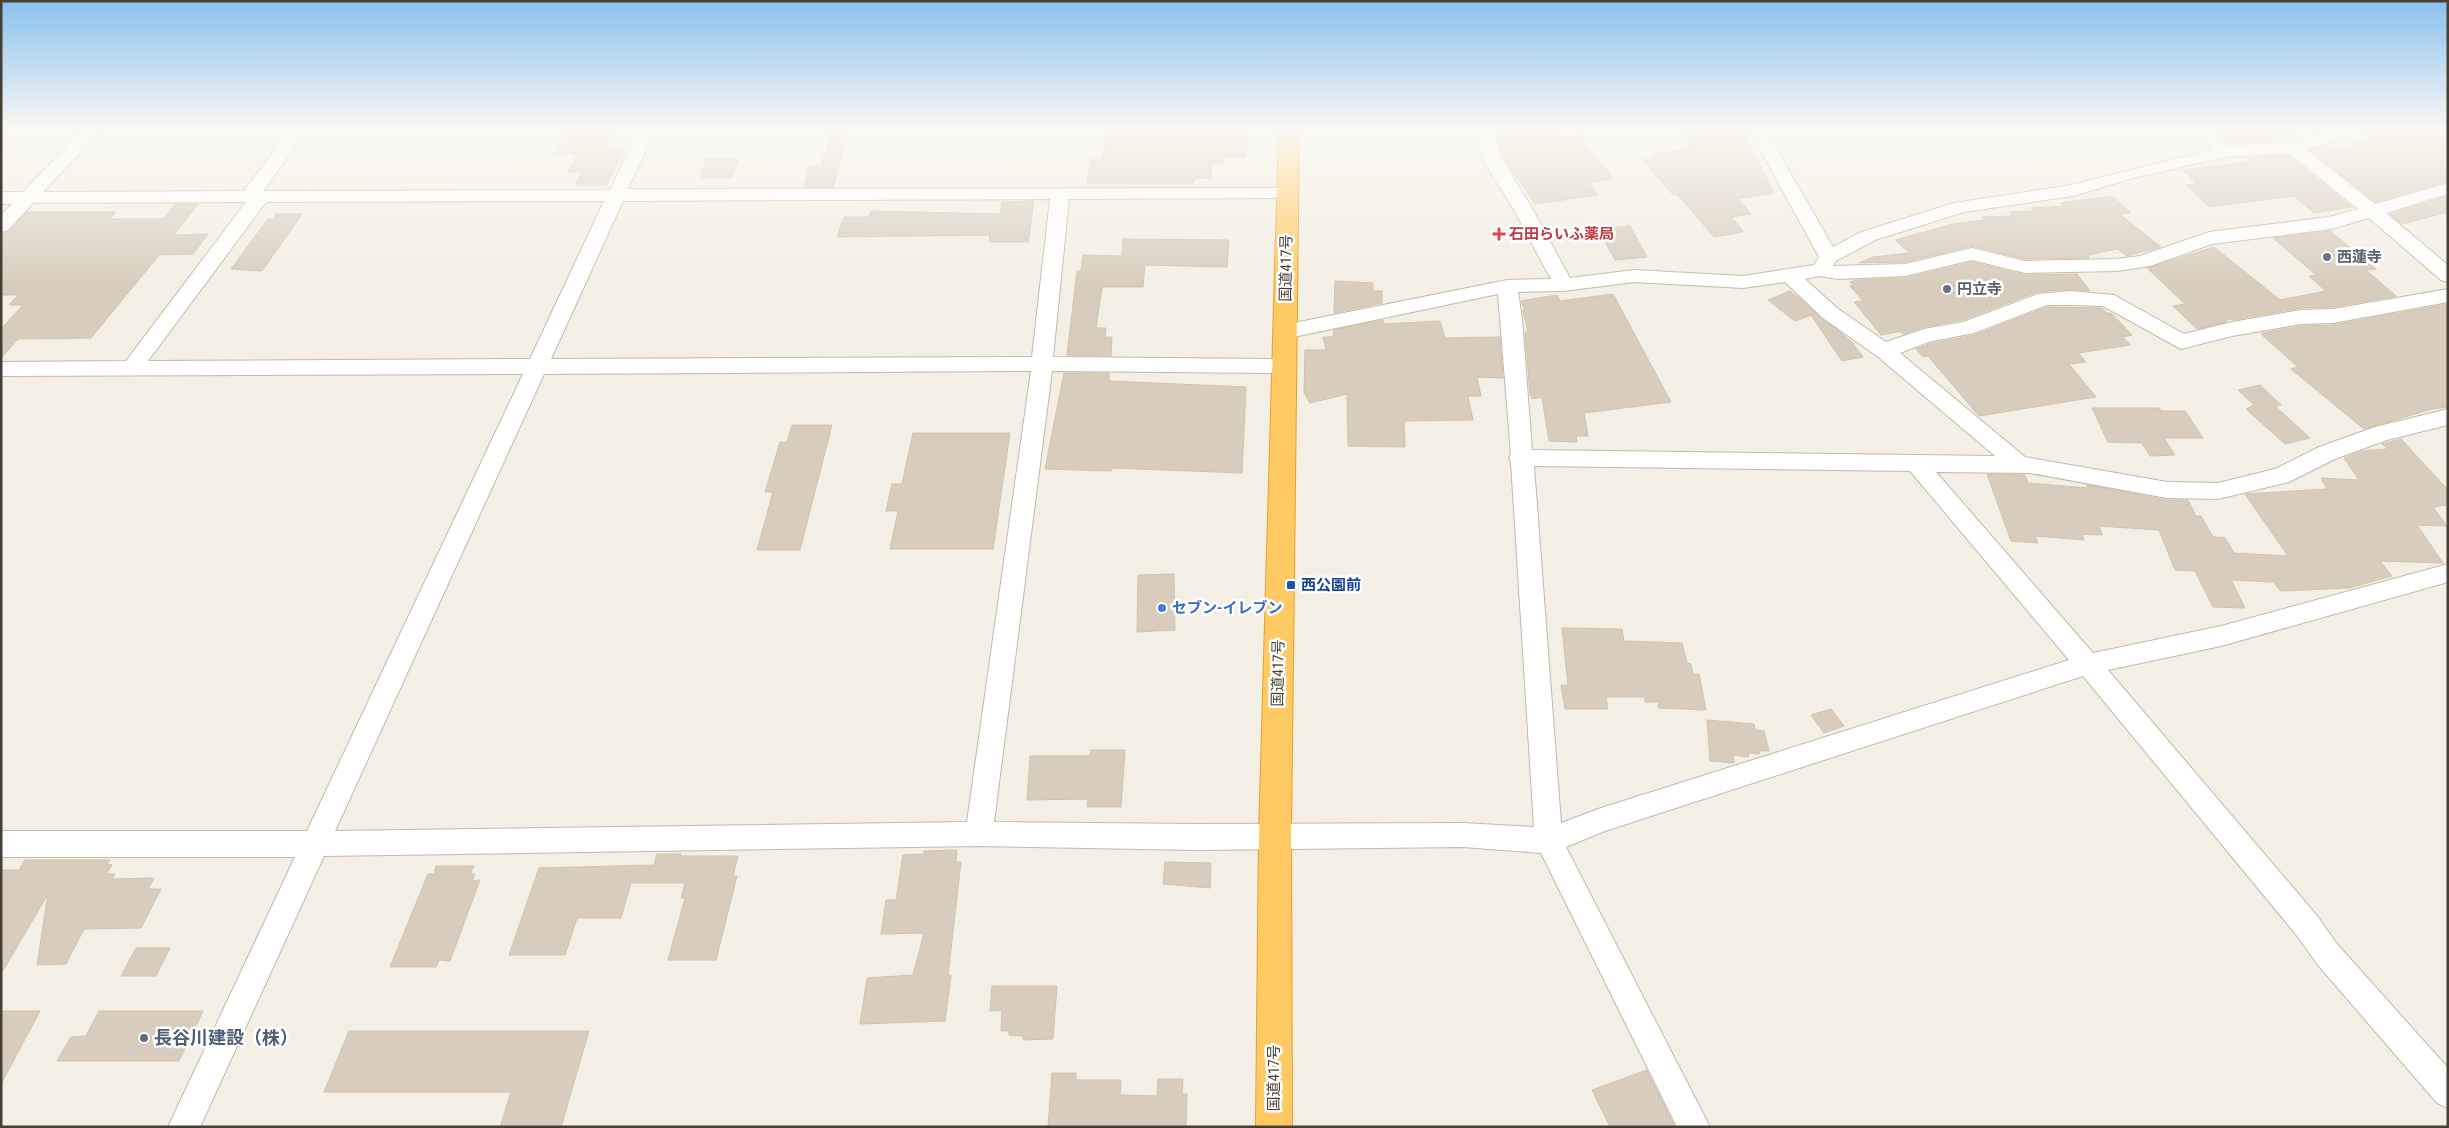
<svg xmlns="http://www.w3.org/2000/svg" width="2449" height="1128" viewBox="0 0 2449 1128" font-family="'Roboto Condensed','Noto Sans JP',sans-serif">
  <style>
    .building { fill: #d8cdbc; stroke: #d1c2ac }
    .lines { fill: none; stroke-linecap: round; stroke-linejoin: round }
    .minor-casing { stroke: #c2b9a9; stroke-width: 2 }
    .highway-casing { stroke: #e6a02b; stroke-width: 2 }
    .minor { fill: #fff; fill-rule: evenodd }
    .highway { fill: #ffca63; fill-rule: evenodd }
    .health-dot { fill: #e0444e; stroke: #fff; stroke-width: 2 }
    .worship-dot { fill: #6b7280; stroke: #fff; stroke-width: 2 }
    .transit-dot { fill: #1a4fb4; stroke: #fff; stroke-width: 2 }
    .shop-dot { fill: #3f7fe0; stroke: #fff; stroke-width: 2 }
    .service-dot { fill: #5c6f8a; stroke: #fff; stroke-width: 2 }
    .labels { text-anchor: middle; stroke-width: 5; stroke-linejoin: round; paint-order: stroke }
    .health-label { font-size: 15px; font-weight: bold; fill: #be3a42; stroke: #fff; text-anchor: start }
    .worship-label { font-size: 15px; font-weight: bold; fill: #5b616d; stroke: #fff; text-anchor: start }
    .street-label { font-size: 15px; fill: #463f34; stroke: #fff }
    .transit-label { font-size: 15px; font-weight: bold; fill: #164399; stroke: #fff; text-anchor: start }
    .shop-label { font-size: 15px; font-weight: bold; fill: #366cbe; stroke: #fff; text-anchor: start }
    .near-service-label { font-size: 18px; font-weight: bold; fill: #4e5e75; stroke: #fff; text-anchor: start }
  </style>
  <rect width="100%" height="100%" fill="#f3efe4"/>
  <!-- building -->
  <path class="building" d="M 832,129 L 849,130 L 833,187 L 804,187 L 810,166 L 821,166 Z
    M 1107,129 L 1247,129 L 1246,157 L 1224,157 L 1223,163 L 1212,163 L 1211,179 L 1201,178 L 1194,180 L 1193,183 L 1087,183 L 1091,159 L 1102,159 Z
    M 1522,129 L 1558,129 L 1561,138 L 1579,135 L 1613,178 L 1589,183 L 1597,195 L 1535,204 L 1502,155 L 1496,131 L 1523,131 Z
    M 1683,129 L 1742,129 L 1774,193 L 1738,199 L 1751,214 L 1732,217 L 1743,232 L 1714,237 L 1677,194 L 1673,195 L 1643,160 L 1655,158 L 1653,154 L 1689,149 L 1684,142 L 1689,141 Z
    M 2211,129 L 2281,129 L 2295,139 L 2230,144 Z
    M 2386,129 L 2433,129 L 2448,136 L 2448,181 L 2375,202 L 2310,150 L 2326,145 L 2331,149 L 2342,148 Z
    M 567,132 L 611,132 L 604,147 L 625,146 L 607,185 L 575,185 L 582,172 L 568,172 L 577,154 L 555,154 Z
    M 2288,155 L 2352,207 L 2314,213 L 2294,196 L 2209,207 L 2186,185 L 2197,184 L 2183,170 L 2251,162 L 2246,158 Z
    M 706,159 L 739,159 L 731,178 L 701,178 Z
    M 2112,196 L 2131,213 L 2119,214 L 2161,247 L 2127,256 L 2117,249 L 2088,255 L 2089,258 L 2025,259 L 1972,246 L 1905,262 L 1859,263 L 1873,257 L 1910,253 L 1895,240 L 1953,224 L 1984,220 L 1982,217 L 2013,216 L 2010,212 L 2034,211 L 2031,208 L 2063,206 L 2061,203 Z
    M 2448,196 L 2448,212 L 2402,224 L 2390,214 Z
    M 1034,201 L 1028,242 L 989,242 L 990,235 L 837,237 L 844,217 L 869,217 L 871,211 L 1000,214 L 1002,202 Z
    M 175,204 L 198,204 L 174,235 L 208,234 L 193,254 L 159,255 L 91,338 L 18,339 L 1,358 L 1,329 L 23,305 L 9,305 L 18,295 L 1,295 L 1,234 L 9,231 L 27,212 L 116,212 L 110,219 L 164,219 Z
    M 276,214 L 302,214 L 262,271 L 231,269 L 268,219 L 273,219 Z
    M 1630,226 L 1647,257 L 1615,260 L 1598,229 Z
    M 2330,231 L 2376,269 L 2366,270 L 2396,296 L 2333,307 L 2301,308 L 2232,320 L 2229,318 L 2226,322 L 2197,329 L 2173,306 L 2185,304 L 2147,268 L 2214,247 L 2280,300 L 2326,291 L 2309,276 L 2316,275 L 2273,238 Z
    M 1123,239 L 1229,240 L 1227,267 L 1145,265 L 1143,287 L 1102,287 L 1096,328 L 1106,328 L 1105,337 L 1112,337 L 1111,356 L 1067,355 L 1077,271 L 1081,271 L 1083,255 L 1122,256 Z
    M 1972,262 L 2025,275 L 2077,274 L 2090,291 L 2070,289 L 2037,292 L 1962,320 L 1924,327 L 1903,334 L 1901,331 L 1881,335 L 1854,302 L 1863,301 L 1850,286 L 1853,285 L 1850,282 L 1856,280 L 1905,278 Z
    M 1335,281 L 1373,283 L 1373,291 L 1382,291 L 1382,303 L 1334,313 Z
    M 1790,291 L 1852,342 L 1863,357 L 1842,361 L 1811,315 L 1796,321 L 1792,319 L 1768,300 Z
    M 1613,294 L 1671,402 L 1584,413 L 1588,436 L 1576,436 L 1577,442 L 1549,441 L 1542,397 L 1532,399 L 1530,394 L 1525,332 L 1528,332 L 1523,310 L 1525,310 L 1521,301 L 1557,295 L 1560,301 Z
    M 2448,304 L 2448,407 L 2432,409 L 2364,429 L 2291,369 L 2298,367 L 2262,335 L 2262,333 L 2301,326 L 2333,325 Z
    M 2047,307 L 2102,308 L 2107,313 L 2111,313 L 2132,335 L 2123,337 L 2130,345 L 2078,353 L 2086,362 L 2069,364 L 2096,397 L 1979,416 L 1928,356 L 1923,357 L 1916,349 L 1929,344 L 1975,335 Z
    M 1383,320 L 1383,324 L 1440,321 L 1445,338 L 1500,337 L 1503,378 L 1477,377 L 1481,396 L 1468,396 L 1473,420 L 1404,421 L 1405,447 L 1348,446 L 1347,394 L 1310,403 L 1304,393 L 1305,350 L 1326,350 L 1323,337 L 1333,337 L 1334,330 Z
    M 1064,373 L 1109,373 L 1109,381 L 1246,387 L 1242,473 L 1112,468 L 1111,471 L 1045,469 Z
    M 2260,385 L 2281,405 L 2275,406 L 2310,438 L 2285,444 L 2246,409 L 2254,405 L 2238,390 Z
    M 2092,408 L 2159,408 L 2161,411 L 2185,411 L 2203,438 L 2164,438 L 2175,455 L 2150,456 L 2142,443 L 2108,442 Z
    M 792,425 L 832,425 L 800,550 L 757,550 L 773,492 L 765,492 L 780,442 L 787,442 Z
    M 913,433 L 1010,433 L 993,549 L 890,549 L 898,511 L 886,511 L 892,484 L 902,484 Z
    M 2401,439 L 2448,490 L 2448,505 L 2433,507 L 2447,526 L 2417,525 L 2443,563 L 2380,561 L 2392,576 L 2349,588 L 2281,591 L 2273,582 L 2231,580 L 2245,608 L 2213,607 L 2195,571 L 2175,570 L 2159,530 L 2099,526 L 2102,535 L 2082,534 L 2084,540 L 2035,536 L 2038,543 L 2011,541 L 1987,474 L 2025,475 L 2028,483 L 2088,488 L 2087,485 L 2167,500 L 2188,500 L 2196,516 L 2201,516 L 2213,537 L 2225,538 L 2234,553 L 2288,556 L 2245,494 L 2327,489 L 2321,478 L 2359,480 L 2344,458 L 2363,451 L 2388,449 L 2382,444 Z
    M 1174,574 L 1175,630 L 1137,632 L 1138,575 Z
    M 1562,628 L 1622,629 L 1624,641 L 1682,643 L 1687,663 L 1691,664 L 1693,674 L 1699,674 L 1706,710 L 1659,708 L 1658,702 L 1645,702 L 1645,697 L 1606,697 L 1608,709 L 1565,709 L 1561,685 L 1568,685 Z
    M 1831,709 L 1844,726 L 1824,733 L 1811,715 Z
    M 1707,720 L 1754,724 L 1755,730 L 1764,731 L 1769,751 L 1759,751 L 1760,754 L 1748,753 L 1749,757 L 1733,755 L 1734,763 L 1710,761 Z
    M 1091,750 L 1125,750 L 1121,807 L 1087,807 L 1088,799 L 1027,800 L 1030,756 L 1090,756 Z
    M 957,850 L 956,862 L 961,862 L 948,975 L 951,975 L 945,1021 L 860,1024 L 867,978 L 913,975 L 924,933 L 881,934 L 886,900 L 896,900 L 903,855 L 924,854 L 924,851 Z
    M 657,854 L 681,854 L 680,856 L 738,856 L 733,876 L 737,876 L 716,960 L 668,960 L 685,898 L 681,898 L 685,883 L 631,883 L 621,918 L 577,918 L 565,955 L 509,955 L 539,868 L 654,865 Z
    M 25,860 L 110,860 L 107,864 L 112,865 L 106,874 L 115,874 L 112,879 L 154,878 L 148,889 L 161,889 L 141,928 L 84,929 L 66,964 L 37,965 L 48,894 L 1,974 L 1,870 L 19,870 Z
    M 1165,862 L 1211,863 L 1210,888 L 1163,884 Z
    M 436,866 L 474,866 L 470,874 L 475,874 L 472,881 L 480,880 L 450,961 L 439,960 L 436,967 L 390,967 L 428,874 L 434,874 Z
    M 136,948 L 170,948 L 156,976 L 121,976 Z
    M 992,986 L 1057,986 L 1053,1039 L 1023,1040 L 1023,1036 L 1009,1035 L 1009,1031 L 1001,1031 L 1002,1010 L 990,1011 Z
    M 1,1011 L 40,1011 L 1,1084 Z
    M 99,1011 L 203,1011 L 179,1061 L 57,1061 L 71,1037 L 86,1036 Z
    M 349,1031 L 589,1031 L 561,1127 L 500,1127 L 511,1092 L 324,1092 Z
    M 1647,1070 L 1675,1127 L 1610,1127 L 1592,1090 Z
    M 1052,1073 L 1076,1073 L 1076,1080 L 1121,1080 L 1120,1095 L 1157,1096 L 1158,1079 L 1183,1079 L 1182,1094 L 1187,1094 L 1186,1127 L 1048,1127 Z"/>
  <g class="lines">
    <defs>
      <path id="minor" d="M 84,129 L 102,129 L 43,192 L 244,191 L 290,129 L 308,129 L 263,191 L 610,190 L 639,129 L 656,129 L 628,189 L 1294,188 L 1296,192 L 1294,196 L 1287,198 L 1069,199 L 1053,357 L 1284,359 L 1291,361 L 1294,366 L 1291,371 L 1284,373 L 1052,371 L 994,822 L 1196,824 L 1463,823 L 1534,827 L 1511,462 L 1509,458 L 1511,455 L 1498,294 L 1284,339 L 1277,337 L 1274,332 L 1277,327 L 1284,325 L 1507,280 L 1551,279 C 1537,255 1526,231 1513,208 C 1499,183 1475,158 1477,129 L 1494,129 L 1500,156 L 1532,208 L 1570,278 L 1634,270 L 1743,276 L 1814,265 L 1819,257 L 1749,129 L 1765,129 L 1833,247 L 1861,232 L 1954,203 L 2071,185 L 2212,150 L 2191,129 L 2209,129 L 2229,146 L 2292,142 L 2341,129 L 2367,129 L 2365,133 L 2306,149 L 2375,204 L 2448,183 L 2448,194 L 2386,213 L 2448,265 L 2448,282 L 2441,280 L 2369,218 L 2331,229 L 2212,244 L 2150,266 L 2117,271 L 2025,273 L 1972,260 L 1905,276 L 1838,279 L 1820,276 L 1805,279 L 1837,308 L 1886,342 L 1924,329 L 1963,322 L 2038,294 L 2070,291 L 2114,295 L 2184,334 L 2232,322 L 2301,310 L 2333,309 L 2448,289 L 2448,302 L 2333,323 L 2301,324 L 2232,336 L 2181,349 L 2103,306 L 2070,305 L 2047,305 L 1974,333 L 1928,342 L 1900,353 L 2025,457 L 2167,482 L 2218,483 L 2275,469 L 2319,447 L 2375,427 L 2448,409 L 2448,425 L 2387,440 L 2335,459 L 2289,482 L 2218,499 L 2167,498 L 2030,473 L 1936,472 L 2093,653 L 2221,626 L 2448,564 L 2448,582 L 2221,646 L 2108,670 L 2318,917 L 2337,944 L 2448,1068 L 2448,1108 L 2437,1103 L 2317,964 L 2298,937 L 2083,676 L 1605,831 L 1566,847 L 1710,1127 L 1677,1127 L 1541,853 L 1463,847 L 1196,850 L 979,846 L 324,856 L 200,1127 L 168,1127 L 295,857 L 1,857 L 1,831 L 307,831 L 523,374 L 1,376 L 1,362 L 126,361 L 246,202 L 33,203 L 8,230 L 1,232 L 1,215 L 12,204 L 1,204 L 1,192 L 23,192 ZM 2289,153 L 2358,209 L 2329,217 L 2209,232 L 2140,256 L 2117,259 L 2025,261 L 1972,248 L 1905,264 L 1833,266 L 1836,261 L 1875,240 L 1964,212 L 2073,196 L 2133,178 L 2225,157 ZM 1050,199 L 1032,357 L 551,359 L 623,201 ZM 604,201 L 530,359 L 148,361 L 266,202 ZM 1634,282 L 1743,288 L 1785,282 L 1823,318 L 1877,356 L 1995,456 L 1532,450 L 1522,318 L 1518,292 L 1564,291 ZM 1031,371 L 967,822 L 335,831 L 544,374 ZM 1534,466 L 1910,471 L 2069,660 L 1601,808 L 1561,823 Z"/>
      <path id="highway" d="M 1279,129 L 1299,129 L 1291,835 L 1292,1127 L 1256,1127 L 1259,835 Z"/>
    </defs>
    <!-- minor casing -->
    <use href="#minor" class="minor-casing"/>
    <!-- highway casing -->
    <use href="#highway" class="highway-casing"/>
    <!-- minor -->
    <use href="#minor" class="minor"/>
    <!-- highway -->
    <use href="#highway" class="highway"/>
  </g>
  <!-- sky -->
  <linearGradient id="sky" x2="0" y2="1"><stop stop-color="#89c0ed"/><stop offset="0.45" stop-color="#faf8f3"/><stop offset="1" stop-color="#faf8f3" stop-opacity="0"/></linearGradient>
  <rect width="2449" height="287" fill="url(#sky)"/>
  <!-- markers -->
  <path class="health-dot" d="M1496.5 226.5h5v5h5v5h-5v5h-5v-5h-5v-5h5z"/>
  <g class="worship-dot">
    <circle cx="2327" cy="257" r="5"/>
    <circle cx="1947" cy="289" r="5"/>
  </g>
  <rect class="transit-dot" x="1286" y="580" width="10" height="10" rx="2.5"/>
  <circle class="shop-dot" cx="1162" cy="608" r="5"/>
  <circle class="service-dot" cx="144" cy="1038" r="5"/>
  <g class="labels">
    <!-- health labels -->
    <g class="health-label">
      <text x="1509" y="239">石田らいふ薬局</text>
    </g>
    <!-- worship labels -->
    <g class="worship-label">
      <text x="2337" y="262">西蓮寺</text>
      <text x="1957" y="294">円立寺</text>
    </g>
    <!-- street labels -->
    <g class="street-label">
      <text transform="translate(1286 268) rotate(-89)" y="5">国道417号</text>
      <text transform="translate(1278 673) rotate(-89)" y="5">国道417号</text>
      <text transform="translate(1274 1078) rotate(-90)" y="5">国道417号</text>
    </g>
    <!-- transit labels -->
    <g class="transit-label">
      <text x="1301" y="590">西公園前</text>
    </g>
    <!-- shop labels -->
    <g class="shop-label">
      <text x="1172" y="613">セブン-イレブン</text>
    </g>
    <!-- near-service labels -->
    <g class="near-service-label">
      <text x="154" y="1044">長谷川建設（株）</text>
    </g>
  </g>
  <!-- border -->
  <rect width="2449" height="1128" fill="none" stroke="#463f34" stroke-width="5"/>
</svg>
